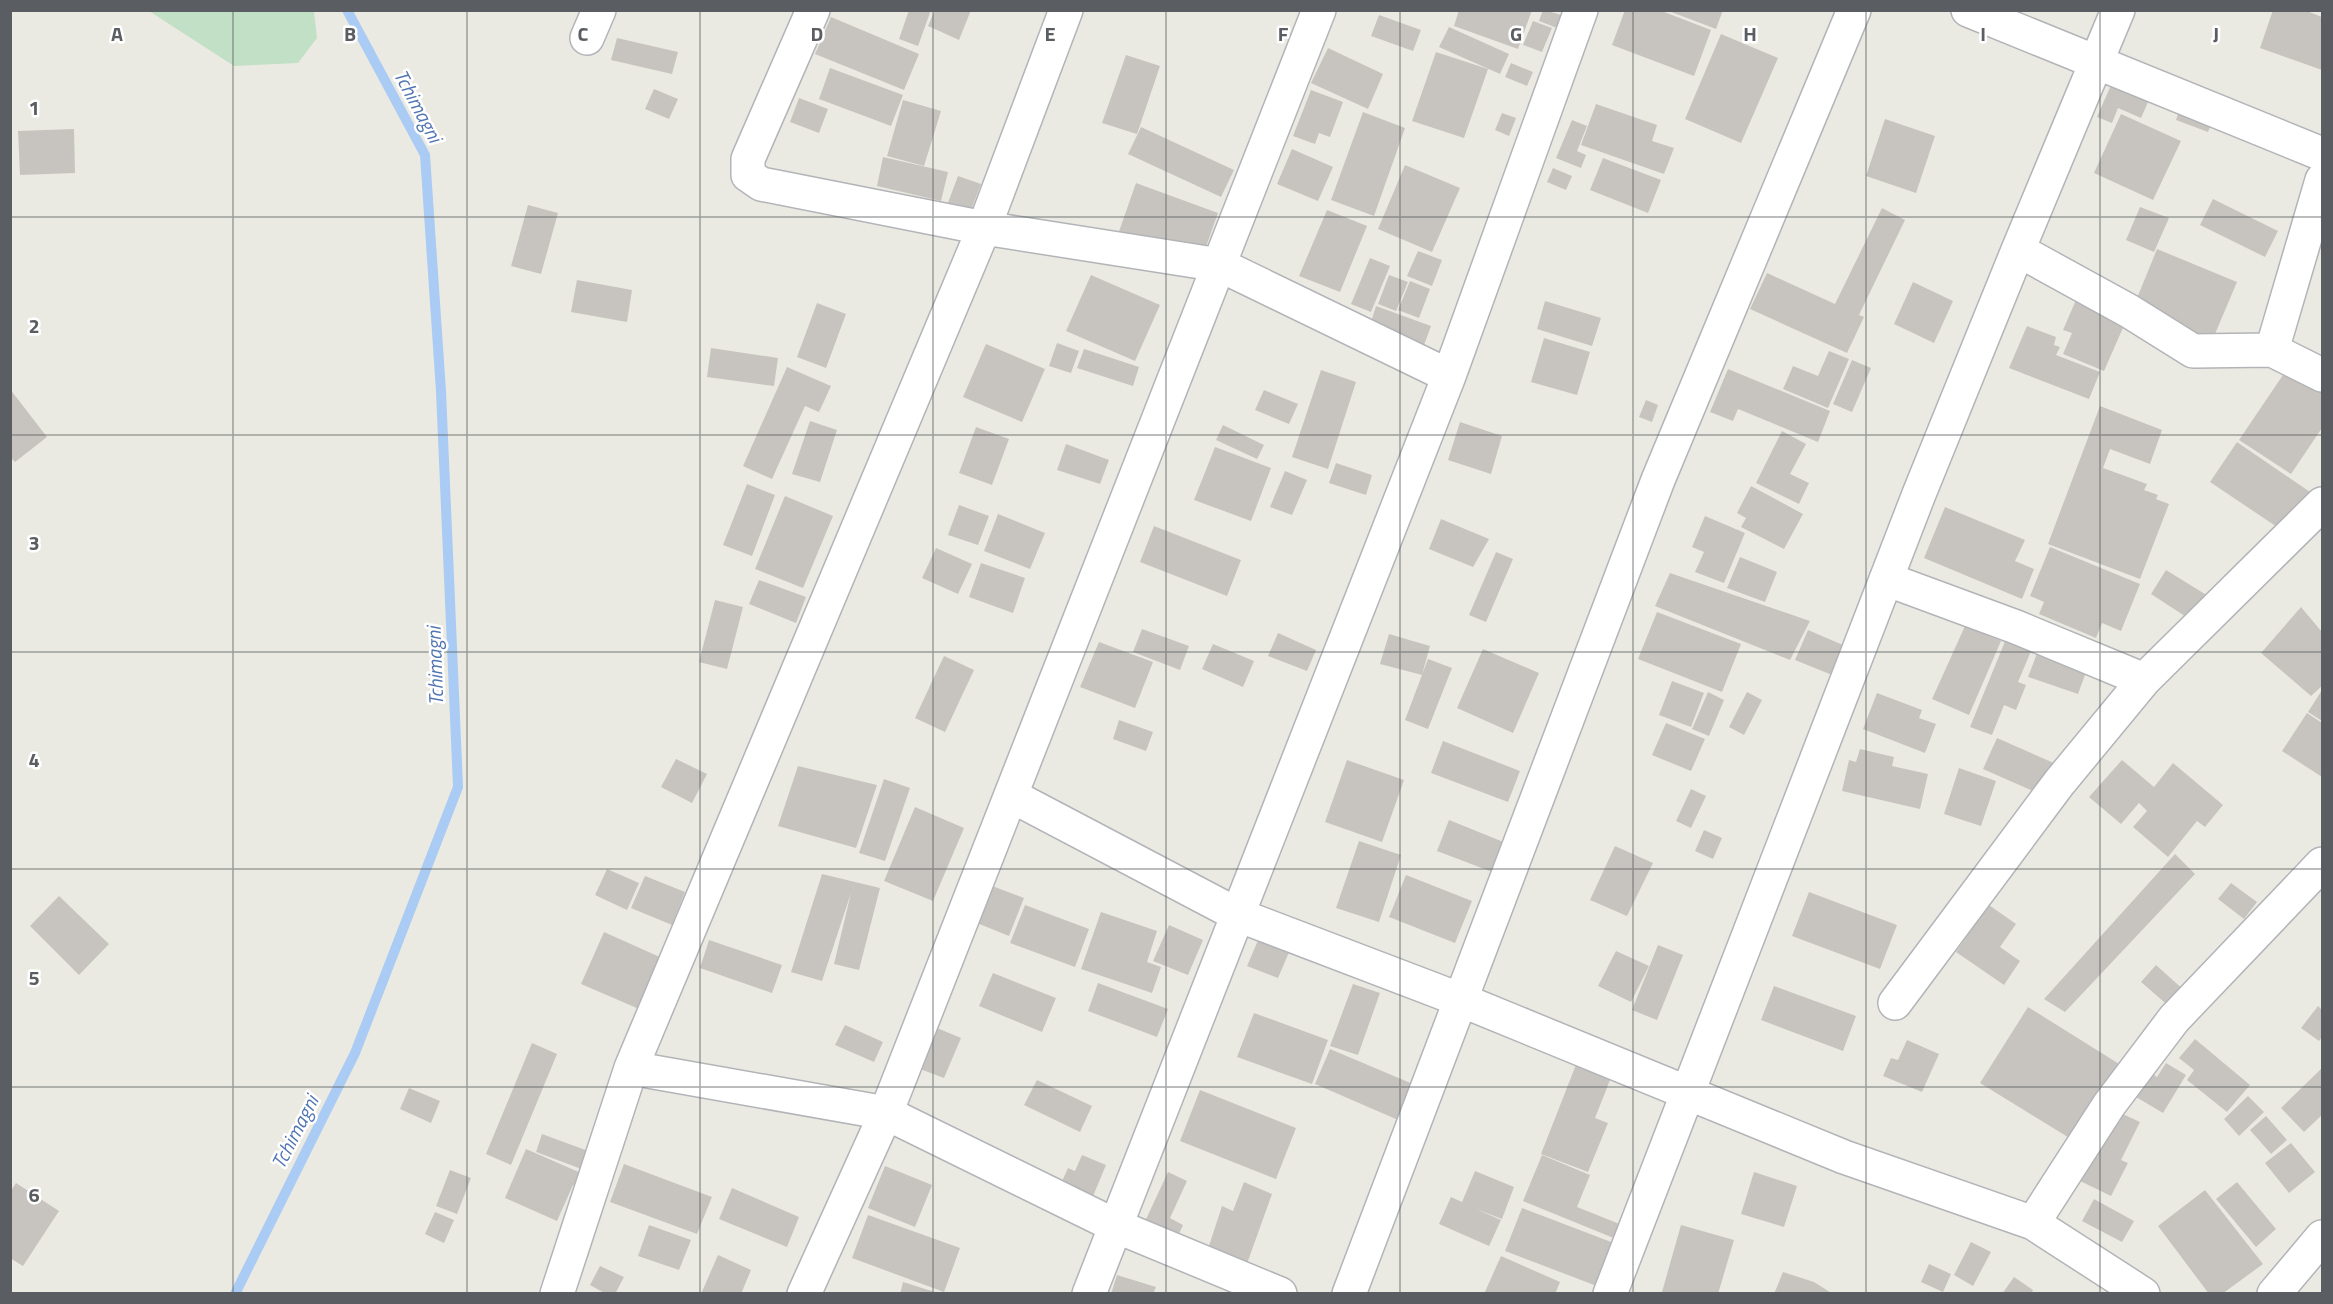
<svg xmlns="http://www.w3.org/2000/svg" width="2333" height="1304" viewBox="0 0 2333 1304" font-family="'Titillium Web',sans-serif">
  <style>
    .green { fill: #c2e0c5 }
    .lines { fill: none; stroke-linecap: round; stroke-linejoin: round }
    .stream { stroke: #aacbf3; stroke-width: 10 }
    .building { fill: #c7c4bf }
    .street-casing { stroke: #b2b4b8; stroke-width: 36 }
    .street { stroke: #fff; stroke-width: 33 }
    .grid { fill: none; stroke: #5a5d61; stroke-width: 1.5; stroke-opacity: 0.55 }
    .labels { text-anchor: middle; stroke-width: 5; stroke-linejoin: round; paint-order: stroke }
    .water-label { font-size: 20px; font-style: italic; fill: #5175b2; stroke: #fff }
    .grid-label { font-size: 20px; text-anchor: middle; font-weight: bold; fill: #5a5d61; stroke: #fff; stroke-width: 5; stroke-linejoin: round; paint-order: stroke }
  </style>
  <rect width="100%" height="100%" fill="#ebeae2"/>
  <!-- green -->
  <path class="green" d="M 149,11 L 314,11 L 317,38 L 298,63 L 234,66 Z"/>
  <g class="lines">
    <!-- stream -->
    <path class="stream" d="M 235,1294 L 355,1053 L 458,787 L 441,391 L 425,155 L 347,10"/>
  </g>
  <!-- building -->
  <path class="building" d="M 909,10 L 931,10 L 918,46 L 899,39 Z
    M 935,10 L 971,10 L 959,40 L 928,26 Z
    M 1459,10 L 1532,10 L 1518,49 L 1454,26 Z
    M 1543,10 L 1562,15 L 1557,28 L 1539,21 Z
    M 1625,10 L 1659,10 L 1711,30 L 1694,76 L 1612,45 Z
    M 1666,10 L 1723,10 L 1716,29 Z
    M 2273,10 L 2304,10 L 2322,17 L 2322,70 L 2260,48 Z
    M 1379,15 L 1421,30 L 1413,51 L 1371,36 Z
    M 831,17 L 919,54 L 904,90 L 815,54 Z
    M 1533,21 L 1552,28 L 1542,52 L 1523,45 Z
    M 1449,27 L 1509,54 L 1500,74 L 1439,47 Z
    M 1721,34 L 1778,58 L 1741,143 L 1685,119 Z
    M 617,38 L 678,52 L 672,74 L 611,60 Z
    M 1328,48 L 1383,74 L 1368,109 L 1311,83 Z
    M 1436,52 L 1488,69 L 1464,138 L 1412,121 Z
    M 1126,55 L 1160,66 L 1137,134 L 1102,123 Z
    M 1511,63 L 1533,72 L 1527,86 L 1505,77 Z
    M 830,68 L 903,95 L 891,126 L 819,99 Z
    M 2115,76 L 2152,93 L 2141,118 L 2118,108 L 2112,123 L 2097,117 Z
    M 654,89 L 678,99 L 669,119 L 645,109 Z
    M 1311,90 L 1343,102 L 1330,137 L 1319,133 L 1315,144 L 1293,136 Z
    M 799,98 L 828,109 L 819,133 L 790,122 Z
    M 903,100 L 941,111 L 924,166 L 887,156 Z
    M 1596,104 L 1657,125 L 1652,141 L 1674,148 L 1664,174 L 1581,145 Z
    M 2181,105 L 2214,117 L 2208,132 L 2176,120 Z
    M 1363,112 L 1405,128 L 1374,216 L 1331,200 Z
    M 1502,113 L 1516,118 L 1509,136 L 1495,130 Z
    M 2121,114 L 2181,141 L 2153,200 L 2094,173 Z
    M 1885,119 L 1935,136 L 1916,193 L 1866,176 Z
    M 1572,120 L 1587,126 L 1577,151 L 1586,155 L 1581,168 L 1556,158 Z
    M 1141,127 L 1234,170 L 1221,197 L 1128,154 Z
    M 74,129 L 75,173 L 20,175 L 18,131 Z
    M 1292,149 L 1333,167 L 1318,201 L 1277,184 Z
    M 883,157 L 948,172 L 941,201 L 877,186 Z
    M 1603,158 L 1661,180 L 1648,213 L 1590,190 Z
    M 1405,165 L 1460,188 L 1432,252 L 1378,229 Z
    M 1553,168 L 1572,176 L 1566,190 L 1547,182 Z
    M 958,176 L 981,184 L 966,223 L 943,216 Z
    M 1136,183 L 1218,213 L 1198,269 L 1116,240 Z
    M 2213,199 L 2278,231 L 2265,257 L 2200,225 Z
    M 528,205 L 558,213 L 541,274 L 511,266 Z
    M 2140,207 L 2169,218 L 2154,252 L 2126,240 Z
    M 1882,208 L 1905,220 L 1859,315 L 1864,317 L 1847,353 L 1750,309 L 1767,273 L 1835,304 Z
    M 1327,210 L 1367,226 L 1340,292 L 1299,276 Z
    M 2157,249 L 2237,282 L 2212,341 L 2133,308 Z
    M 1418,251 L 1442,260 L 1432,286 L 1407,276 Z
    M 1370,258 L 1390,266 L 1371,312 L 1351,304 Z
    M 1091,275 L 1160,305 L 1135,361 L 1066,331 Z
    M 1389,275 L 1408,282 L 1396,311 L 1378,304 Z
    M 577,280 L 632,290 L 627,322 L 571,312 Z
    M 1410,281 L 1430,289 L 1419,318 L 1398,310 Z
    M 1913,282 L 1953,301 L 1934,343 L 1894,324 Z
    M 2076,300 L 2126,321 L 2104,371 L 2063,354 L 2072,333 L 2063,330 Z
    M 1545,301 L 1601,318 L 1592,346 L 1537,329 Z
    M 817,303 L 846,314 L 826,368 L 797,357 Z
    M 1376,306 L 1431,326 L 1424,345 L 1370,325 Z
    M 2027,326 L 2056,337 L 2054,345 L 2060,347 L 2056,355 L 2100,372 L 2089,399 L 2009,368 Z
    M 1544,338 L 1590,352 L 1577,395 L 1531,382 Z
    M 1057,343 L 1079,351 L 1071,373 L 1049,366 Z
    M 986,344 L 1045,369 L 1022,422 L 963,397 Z
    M 711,348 L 778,358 L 774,386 L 707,377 Z
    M 1084,349 L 1139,367 L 1133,386 L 1077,368 Z
    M 1829,351 L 1849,359 L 1828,408 L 1783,389 L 1793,366 L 1818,376 Z
    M 1852,360 L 1871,368 L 1852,412 L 1833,404 Z
    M 787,367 L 831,386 L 819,412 L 805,406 L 772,479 L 743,466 Z
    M 1728,369 L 1830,411 L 1818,442 L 1738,409 L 1733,421 L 1710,412 Z
    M 2287,369 L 2322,392 L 2322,428 L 2291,474 L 2239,440 Z
    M 1321,370 L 1356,382 L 1328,469 L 1292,457 Z
    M 10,389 L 47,437 L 15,462 L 10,457 Z
    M 1264,390 L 1298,404 L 1289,424 L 1255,410 Z
    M 1646,400 L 1658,405 L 1652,422 L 1639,417 Z
    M 2100,406 L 2162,430 L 2150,464 L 2110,449 L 2103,468 L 2147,484 L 2144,490 L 2158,495 L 2156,499 L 2169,504 L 2140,579 L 2048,544 Z
    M 810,421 L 837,430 L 820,482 L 792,474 Z
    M 1460,422 L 1502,436 L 1491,474 L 1448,460 Z
    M 1223,425 L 1264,445 L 1257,459 L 1216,440 Z
    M 976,427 L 1009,439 L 992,485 L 959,473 Z
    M 1782,431 L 1806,444 L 1790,474 L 1809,483 L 1799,504 L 1756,483 Z
    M 2237,442 L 2313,494 L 2286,533 L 2210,482 Z
    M 1066,444 L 1109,460 L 1100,484 L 1057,470 Z
    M 1215,447 L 1271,468 L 1251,521 L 1194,500 Z
    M 1336,463 L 1372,475 L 1366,495 L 1329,483 Z
    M 1285,471 L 1307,480 L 1292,515 L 1270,507 Z
    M 747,484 L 775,495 L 752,556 L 723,545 Z
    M 1751,486 L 1803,514 L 1784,549 L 1741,527 L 1746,518 L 1737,513 Z
    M 785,496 L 833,516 L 803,588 L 755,569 Z
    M 959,505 L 989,516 L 978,545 L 948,535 Z
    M 1945,507 L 2025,540 L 2015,561 L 2034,569 L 2022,599 L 1924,558 Z
    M 998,514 L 1045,533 L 1030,569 L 984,551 Z
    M 1705,516 L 1745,533 L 1724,583 L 1695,572 L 1704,552 L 1692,547 Z
    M 1441,519 L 1489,539 L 1473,567 L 1429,549 Z
    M 1154,526 L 1241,560 L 1227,596 L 1140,562 Z
    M 2050,547 L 2140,584 L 2121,631 L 2102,623 L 2096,638 L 2039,614 L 2044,602 L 2030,596 Z
    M 936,548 L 972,564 L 958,594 L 922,578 Z
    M 1496,552 L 1513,559 L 1486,622 L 1469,615 Z
    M 1740,557 L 1777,572 L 1765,602 L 1727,588 Z
    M 981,563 L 1025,578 L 1013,613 L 969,597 Z
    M 2166,570 L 2213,599 L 2197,624 L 2151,594 Z
    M 1670,573 L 1810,621 L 1790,660 L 1655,606 Z
    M 759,580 L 806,597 L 796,623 L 749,604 Z
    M 715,600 L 743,607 L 727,669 L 699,662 Z
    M 2301,607 L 2322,632 L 2322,686 L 2311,696 L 2261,653 Z
    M 1657,612 L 1741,644 L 1722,692 L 1638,659 Z
    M 1965,626 L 2001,641 L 1969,715 L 1932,699 Z
    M 1142,629 L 1189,646 L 1180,670 L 1133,652 Z
    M 1808,630 L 1850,648 L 1837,677 L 1795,660 Z
    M 1278,633 L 1316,650 L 1307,671 L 1268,656 Z
    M 1389,634 L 1430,646 L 1422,675 L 1380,664 Z
    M 2008,634 L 2034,644 L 2018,682 L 2026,685 L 2016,710 L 2004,705 L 1992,735 L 1970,727 Z
    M 1099,642 L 1153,662 L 1135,708 L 1080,687 Z
    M 1213,644 L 1254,661 L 1243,687 L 1202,669 Z
    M 2039,648 L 2089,664 L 2078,694 L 2028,677 Z
    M 1483,649 L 1539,673 L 1513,733 L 1457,708 Z
    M 944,656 L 974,670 L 945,732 L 915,718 Z
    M 1428,659 L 1452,668 L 1428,729 L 1405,720 Z
    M 1672,681 L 1704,693 L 1691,727 L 1659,715 Z
    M 2322,690 L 2322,721 L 2308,712 Z
    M 1708,692 L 1724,700 L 1709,736 L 1692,729 Z
    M 1747,692 L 1762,700 L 1744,735 L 1729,727 Z
    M 1877,693 L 1922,710 L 1919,718 L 1936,724 L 1925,753 L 1863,729 Z
    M 2307,713 L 2322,723 L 2322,777 L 2282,751 Z
    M 1119,720 L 1153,732 L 1146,751 L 1113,739 Z
    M 1666,723 L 1705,739 L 1691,771 L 1652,755 Z
    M 1997,738 L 2056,764 L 2042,795 L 1983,769 Z
    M 1443,741 L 1520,771 L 1508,802 L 1431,773 Z
    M 1860,749 L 1894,757 L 1892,766 L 1928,774 L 1920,809 L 1842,791 L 1849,760 L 1856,762 Z
    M 676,759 L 707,774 L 692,803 L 661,787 Z
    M 1347,760 L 1404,780 L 1382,842 L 1325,822 Z
    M 2122,760 L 2154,787 L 2173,763 L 2223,805 L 2205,827 L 2197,821 L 2168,857 L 2133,827 L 2147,811 L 2139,803 L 2121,824 L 2089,797 Z
    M 798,766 L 877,785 L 856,848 L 778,826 Z
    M 1959,768 L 1996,781 L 1981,826 L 1944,814 Z
    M 884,779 L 910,788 L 885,861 L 859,853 Z
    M 1691,789 L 1706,796 L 1691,828 L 1676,821 Z
    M 915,807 L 964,828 L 933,901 L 884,881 Z
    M 1449,820 L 1506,843 L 1495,873 L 1437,851 Z
    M 1704,830 L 1722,838 L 1713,859 L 1695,851 Z
    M 1359,841 L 1401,855 L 1379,922 L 1336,908 Z
    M 1615,846 L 1653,863 L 1627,916 L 1590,900 Z
    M 2175,854 L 2195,874 L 2065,1012 L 2044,999 Z
    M 607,869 L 639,883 L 627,910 L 595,895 Z
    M 822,874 L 880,888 L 859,970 L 834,964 L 851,893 L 822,981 L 791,972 Z
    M 1406,875 L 1472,901 L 1455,943 L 1389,917 Z
    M 645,876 L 685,892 L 672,925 L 631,908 Z
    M 2231,883 L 2257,902 L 2244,919 L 2218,899 Z
    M 987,884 L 1024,898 L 1009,936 L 972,921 Z
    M 1809,892 L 1897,925 L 1880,969 L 1792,936 Z
    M 59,896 L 109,944 L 79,975 L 30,926 Z
    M 1025,905 L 1089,929 L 1075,967 L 1010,943 Z
    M 1989,905 L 2016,924 L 2000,947 L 2020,961 L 2004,985 L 1956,952 Z
    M 1101,912 L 1157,931 L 1147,962 L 1161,967 L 1152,993 L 1081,969 Z
    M 1169,925 L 1203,940 L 1188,975 L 1153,961 Z
    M 604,932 L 662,958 L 639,1009 L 581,984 Z
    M 1259,938 L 1290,950 L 1278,978 L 1247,966 Z
    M 709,940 L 782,965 L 772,993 L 700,968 Z
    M 1658,945 L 1683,955 L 1657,1020 L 1632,1010 Z
    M 1616,951 L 1649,966 L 1631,1002 L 1598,986 Z
    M 2156,965 L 2185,991 L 2171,1008 L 2141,982 Z
    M 993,973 L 1056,998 L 1042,1032 L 979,1006 Z
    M 1098,983 L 1168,1009 L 1157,1037 L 1088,1011 Z
    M 1353,984 L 1380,993 L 1358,1055 L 1330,1046 Z
    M 1774,986 L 1856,1016 L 1843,1051 L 1761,1020 Z
    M 2318,1006 L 2322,1010 L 2322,1037 L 2319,1041 L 2301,1028 Z
    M 2028,1007 L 2124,1067 L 2076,1142 L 1980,1083 Z
    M 1254,1013 L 1328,1040 L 1312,1084 L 1237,1057 Z
    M 845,1025 L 883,1042 L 874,1062 L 835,1045 Z
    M 937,1028 L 961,1038 L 944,1078 L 920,1069 Z
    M 2195,1039 L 2250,1085 L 2227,1112 L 2187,1080 L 2194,1070 L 2179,1058 Z
    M 1907,1040 L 1939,1054 L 1922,1092 L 1883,1076 L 1891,1058 L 1898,1060 Z
    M 532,1043 L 557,1054 L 511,1165 L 486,1154 Z
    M 1330,1049 L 1427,1090 L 1412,1126 L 1315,1084 Z
    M 1579,1057 L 1614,1070 L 1595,1118 L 1608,1123 L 1588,1172 L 1541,1154 Z
    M 2166,1063 L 2186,1075 L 2163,1113 L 2136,1097 L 2150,1072 L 2157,1077 Z
    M 2322,1068 L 2322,1115 L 2304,1132 L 2281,1108 Z
    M 1037,1080 L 1092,1106 L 1080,1132 L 1024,1105 Z
    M 409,1088 L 440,1101 L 431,1123 L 400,1109 Z
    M 1200,1090 L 1296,1128 L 1276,1179 L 1180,1141 Z
    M 2248,1096 L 2264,1112 L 2239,1136 L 2224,1119 Z
    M 2112,1109 L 2140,1122 L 2121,1160 L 2128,1163 L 2111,1196 L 2078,1180 Z
    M 2266,1116 L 2287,1140 L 2271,1154 L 2250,1130 Z
    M 542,1134 L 591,1152 L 584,1170 L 536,1152 Z
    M 2291,1143 L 2315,1172 L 2289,1193 L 2265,1163 Z
    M 526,1149 L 581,1173 L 575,1186 L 573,1185 L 557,1221 L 505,1198 Z
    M 1082,1155 L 1106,1165 L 1091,1201 L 1059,1188 L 1068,1168 L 1075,1171 Z
    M 1542,1155 L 1590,1175 L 1577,1207 L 1627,1227 L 1621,1241 L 1523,1201 Z
    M 624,1164 L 712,1197 L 697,1234 L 610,1202 Z
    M 885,1166 L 932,1185 L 915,1227 L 868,1208 Z
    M 450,1170 L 471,1178 L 457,1214 L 436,1206 Z
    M 1475,1171 L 1514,1187 L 1502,1219 L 1476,1209 L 1501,1220 L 1489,1246 L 1439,1224 L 1451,1197 L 1462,1202 Z
    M 1168,1172 L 1187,1181 L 1170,1218 L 1183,1225 L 1174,1245 L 1141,1230 Z
    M 1754,1172 L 1797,1186 L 1784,1227 L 1741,1214 Z
    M 1244,1182 L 1272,1194 L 1244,1272 L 1205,1258 L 1222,1206 L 1233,1211 Z
    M 2237,1182 L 2276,1229 L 2256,1247 L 2216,1199 Z
    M 16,1183 L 59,1211 L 23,1266 L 10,1258 L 10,1192 Z
    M 732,1188 L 799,1217 L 787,1247 L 719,1219 Z
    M 2205,1190 L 2263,1264 L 2222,1294 L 2209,1294 L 2158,1226 Z
    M 2094,1199 L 2134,1221 L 2122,1242 L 2082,1221 Z
    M 1522,1208 L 1619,1245 L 1602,1288 L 1505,1251 Z
    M 435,1212 L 454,1220 L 444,1243 L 425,1234 Z
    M 868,1215 L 960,1248 L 944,1292 L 852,1258 Z
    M 649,1225 L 691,1240 L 679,1270 L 638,1256 Z
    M 1681,1225 L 1734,1240 L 1718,1294 L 1662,1292 Z
    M 1971,1242 L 1991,1252 L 1973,1286 L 1954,1275 Z
    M 718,1255 L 751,1270 L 741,1294 L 701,1294 Z
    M 1501,1256 L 1560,1282 L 1555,1294 L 1484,1294 Z
    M 1929,1264 L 1951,1274 L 1943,1292 L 1921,1282 Z
    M 600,1266 L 624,1277 L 615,1294 L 606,1294 L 590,1285 Z
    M 1783,1272 L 1814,1282 L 1833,1294 L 1774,1294 Z
    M 1117,1275 L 1156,1287 L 1153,1294 L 1111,1294 Z
    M 2014,1277 L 2033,1290 L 2031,1294 L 2002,1294 Z
    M 903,1282 L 938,1293 L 938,1294 L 900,1294 Z"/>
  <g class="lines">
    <defs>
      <path id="street" d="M 813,10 L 748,159 L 748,175 L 761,184 L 984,228 L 1220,265 L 1449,376
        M 1968,10 L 2322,154
        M 587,38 L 599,10
        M 2018,250 L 2129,311 L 2193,351 L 2272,350 L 2322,375
        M 2272,350 L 2322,180
        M 1886,579 L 2016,627 L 2144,680
        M 1012,796 L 1238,915 L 1461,1000 L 1844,1157 L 2033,1223 L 2143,1294
        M 1895,1003 L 2059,783 L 2144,680 L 2322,504
        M 631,1068 L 886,1113 L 1116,1226 L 1280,1294
        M 2033,1223 L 2109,1105 L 2174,1019 L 2322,864
        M 557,1294 L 631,1068 L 984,228 L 1066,10
        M 804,1294 L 886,1113 L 1319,10
        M 1089,1294 L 1449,376 L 1581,10
        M 1349,1294 L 1658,480 L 1854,10
        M 1610,1294 L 1919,494 L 2018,250 L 2118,10
        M 2274,1294 L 2322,1237"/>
    </defs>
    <!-- street casing -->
    <use href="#street" class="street-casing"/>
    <!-- street -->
    <use href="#street" class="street"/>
  </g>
  <!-- grid -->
  <path class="grid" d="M 233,10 L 233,1294M 467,10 L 467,1294M 700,10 L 700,1294M 933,10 L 933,1294M 1166,10 L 1166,1294M 1400,10 L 1400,1294M 1633,10 L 1633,1294M 1866,10 L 1866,1294M 2100,10 L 2100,1294M 10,217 L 2322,217M 10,435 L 2322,435M 10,652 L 2322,652M 10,869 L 2322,869M 10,1087 L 2322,1087"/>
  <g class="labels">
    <!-- water labels -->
    <g class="water-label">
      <text transform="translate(418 106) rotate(62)" y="7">Tchimagni</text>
      <text transform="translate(435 666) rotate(-92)" y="7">Tchimagni</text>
      <text transform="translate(295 1132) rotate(-63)" y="7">Tchimagni</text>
    </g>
  </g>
  <g class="grid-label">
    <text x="117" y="41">A</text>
    <text x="350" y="41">B</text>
    <text x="583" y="41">C</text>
    <text x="817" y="41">D</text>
    <text x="1050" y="41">E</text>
    <text x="1283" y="41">F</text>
    <text x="1516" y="41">G</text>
    <text x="1750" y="41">H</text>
    <text x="1983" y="41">I</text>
    <text x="2216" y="41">J</text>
    <text x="34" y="115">1</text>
    <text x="34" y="333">2</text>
    <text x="34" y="550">3</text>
    <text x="34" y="767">4</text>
    <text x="34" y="985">5</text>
    <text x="34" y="1202">6</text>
  </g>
  <!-- border -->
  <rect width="2333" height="1304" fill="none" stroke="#5a5d61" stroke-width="24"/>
</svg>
